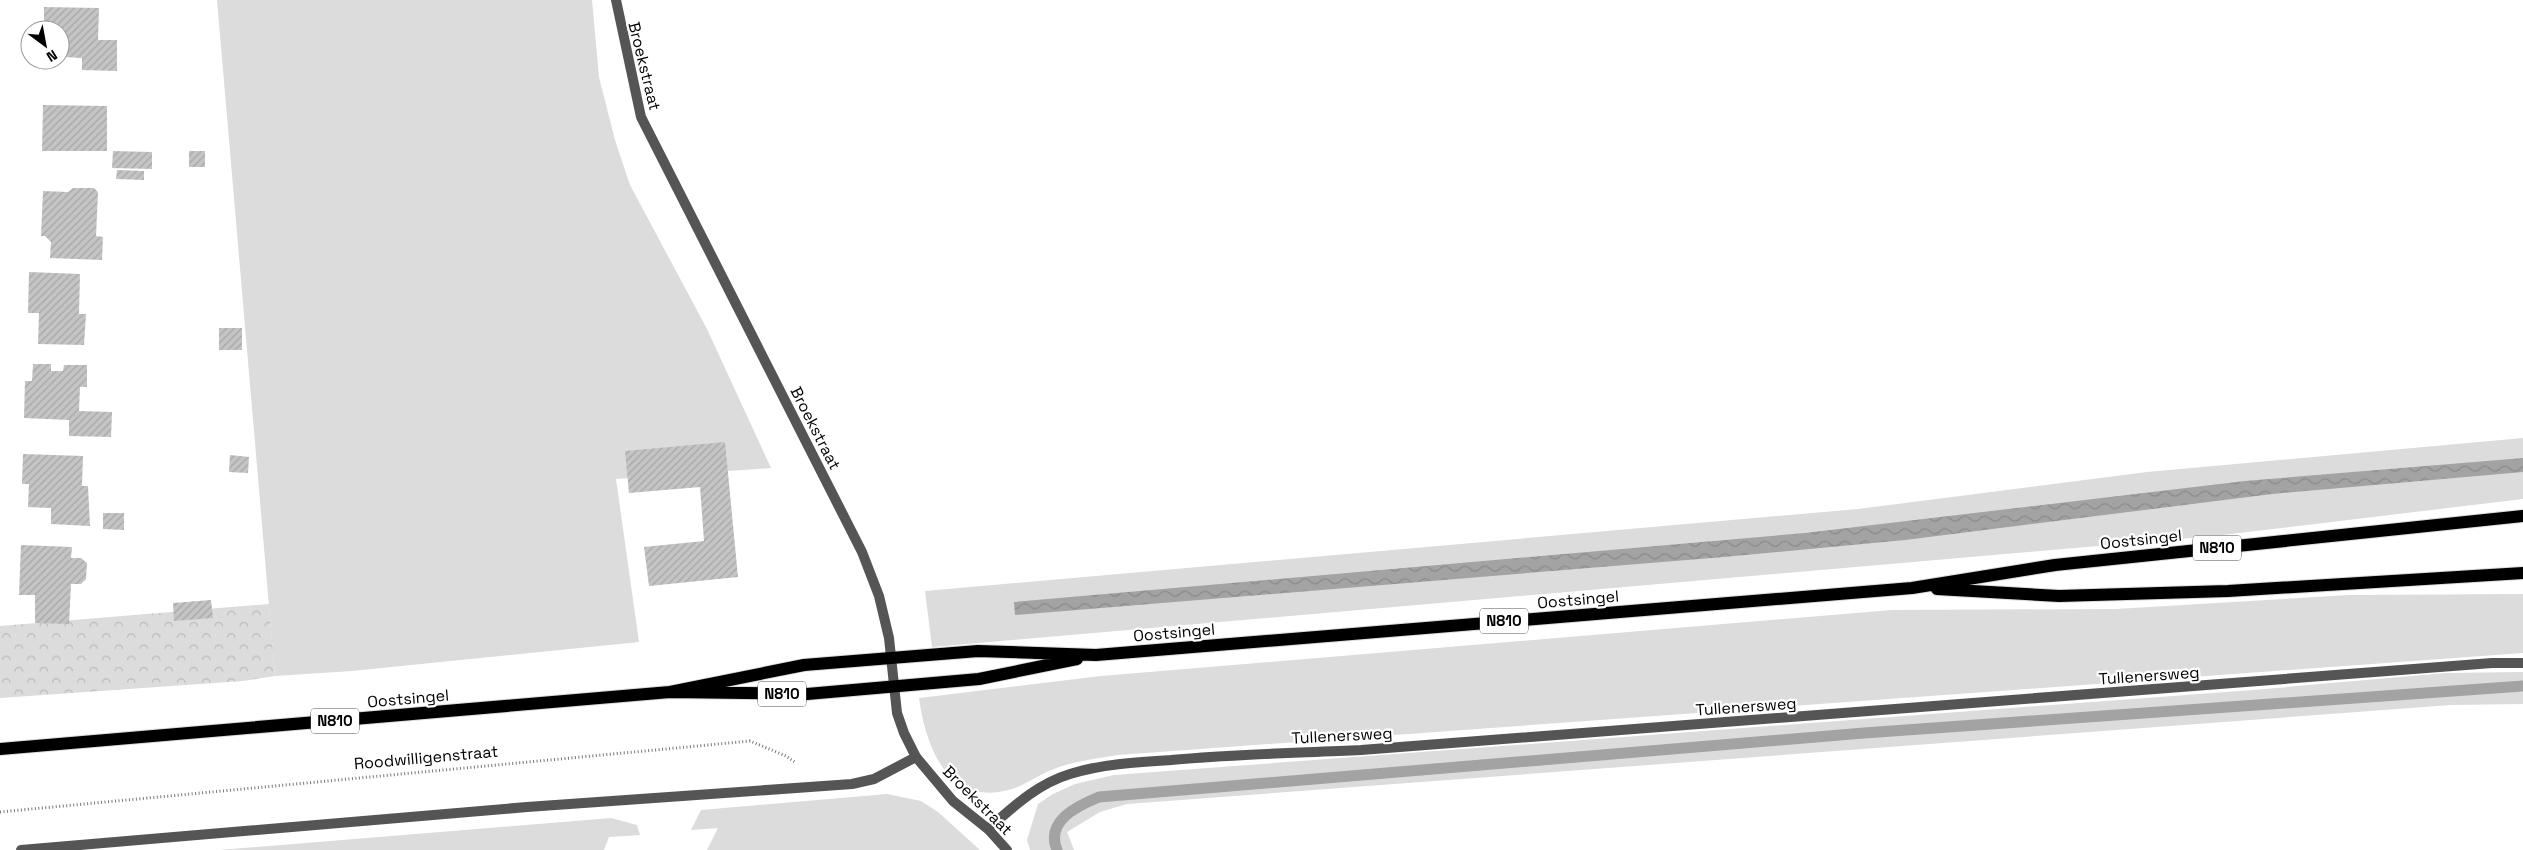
<svg xmlns="http://www.w3.org/2000/svg" width="2523" height="850" viewBox="0 0 2523 850" font-family="'Space Grotesk',sans-serif">
  <style>
    .green { fill: #dcdcdc }
    .forest { fill: url(#forest-crowns) }
    .water { fill: url(#water-waves) }
    .lines { fill: none; stroke-linecap: round; stroke-linejoin: round }
    .stream { stroke: #a3a3a3; stroke-width: 11 }
    .building { fill: url(#building-hatch) }
    .primary-casing { stroke: #dbdbdb; stroke-width: 14 }
    .path { stroke: #777; stroke-width: 3; stroke-dasharray: 1 2.5; stroke-linecap: butt }
    .minor { stroke: #555; stroke-width: 10 }
    .tertiary { stroke: #555; stroke-width: 10 }
    .primary { stroke: #000; stroke-width: 12 }
    .labels { text-anchor: middle; stroke-width: 4.5; stroke-linejoin: round; paint-order: stroke }
    .shield { fill: #fff; stroke: #4c4c4c; stroke-width: 1 }
    .shield-label { font-size: 15px; font-weight: bold; fill: #000 }
    .street-label { font-size: 16px; fill: #000; stroke: #fff }
  </style>
  <defs>
    <pattern id="forest-crowns" width="20" height="18" patternUnits="userSpaceOnUse" patternTransform="scale(1.25)"><rect width="20" height="18" fill="#dcdcdc"/><path d="M2 6a3 3 0 1 1 6 0M12 15a3 3 0 1 1 6 0" fill="none" stroke="#bbb"/></pattern>
    <pattern id="water-waves" width="16" height="10" patternUnits="userSpaceOnUse" patternTransform="scale(1.25)"><rect width="16" height="10" fill="#a3a3a3"/><path d="M0 5q4-4 8 0t8 0" fill="none" stroke="#8b8b8b"/></pattern>
    <pattern id="building-hatch" width="6" height="6" patternUnits="userSpaceOnUse" patternTransform="scale(1.25)"><rect width="6" height="6" fill="#c4c4c4"/><path d="M-1 1l2-2M0 6l6-6M5 7l2-2" fill="none" stroke="#a7a7a7"/></pattern>
  </defs>
  <rect width="100%" height="100%" fill="#fff"/>
  <!-- green -->
  <path class="green" d="M 217,0 L 592,0 L 599,77 L 615,140 L 630,185 L 707,329 L 771,468 L 616,479 L 639,642 L 352,671 L 275,676 Z
    M 2523,438 L 2523,499 L 2214,536 L 932,647 L 925,591 L 1858,509 L 2147,472 Z
    M 2523,594 L 2523,653 L 1118,755 C 1096,759 1074,761 1054,769 C 1040,774 1027,784 1012,789 C 949,808 926,749 919,698 L 1101,676 L 1892,610 L 2116,609 L 2349,595 Z
    M 2523,672 L 2523,704 L 2451,705 L 1127,804 L 1100,812 L 1067,832 L 1074,850 L 1030,850 L 1027,840 L 1038,804 L 1053,794 L 1075,784 L 1114,775 L 2253,690 L 2446,673 Z
    M 887,794 L 921,801 L 938,812 L 980,850 L 707,850 L 718,828 L 691,830 L 701,810 Z
    M 611,818 L 637,825 L 640,835 L 609,837 L 604,850 L 219,850 Z"/>
  <!-- forest -->
  <path class="forest" d="M 269,604 L 275,676 L 243,681 L 0,698 L 0,626 Z"/>
  <!-- water -->
  <path class="water" d="M 2523,458 L 2523,472 L 2272,494 L 1905,540 L 1724,557 L 1015,615 L 1014,602 L 1805,533 L 2245,481 Z"/>
  <g class="lines">
    <!-- stream -->
    <path class="stream" d="M 1057,850 C 1045,821 1077,806 1099,797 L 1864,733 L 2523,686"/>
  </g>
  <!-- building -->
  <path class="building" d="M 44,7 L 99,8 L 98,40 L 117,40 L 117,71 L 82,70 L 82,58 L 64,57 L 64,52 L 60,52 L 60,30 L 44,30 Z
    M 43,105 L 107,106 L 107,151 L 42,151 Z
    M 113,151 L 152,152 L 152,169 L 112,168 Z
    M 189,151 L 205,151 L 205,167 L 189,167 Z
    M 117,170 L 144,171 L 144,180 L 116,179 Z
    M 73,188 L 94,188 L 98,192 L 96,236 L 103,237 L 102,260 L 50,258 L 51,242 L 45,236 L 41,236 L 43,191 L 68,192 Z
    M 29,272 L 80,274 L 79,314 L 86,314 L 84,345 L 38,344 L 39,313 L 28,313 Z
    M 219,328 L 242,328 L 242,350 L 219,350 Z
    M 33,364 L 51,364 L 51,371 L 63,371 L 64,365 L 87,365 L 87,387 L 80,387 L 79,411 L 112,412 L 111,437 L 69,436 L 69,420 L 24,418 L 25,381 L 32,381 Z
    M 725,442 L 738,577 L 649,586 L 644,547 L 704,541 L 700,487 L 629,493 L 625,451 Z
    M 23,454 L 83,456 L 82,486 L 88,486 L 90,526 L 51,524 L 51,508 L 28,507 L 29,484 L 22,484 Z
    M 230,455 L 249,457 L 248,473 L 229,472 Z
    M 103,513 L 124,513 L 124,530 L 103,529 Z
    M 21,545 L 72,547 L 71,558 L 81,558 L 87,563 L 86,579 L 81,584 L 71,584 L 69,624 L 35,623 L 35,595 L 19,595 Z
    M 211,600 L 213,618 L 174,621 L 173,603 Z"/>
  <g class="lines">
    <defs>
      <path id="primary" d="M 1937,589 L 2059,596 L 2228,591 L 2523,573
        M 670,692 L 804,665 L 978,651 L 1096,655 L 1912,588 L 2055,565 L 2523,516
        M 0,749 L 670,692 L 807,694 L 979,679 L 1077,659"/>
    </defs>
    <!-- primary casing -->
    <use href="#primary" class="primary-casing"/>
    <!-- path -->
    <path class="path" d="M 0,812 L 750,741 L 786,756 L 796,763"/>
    <!-- minor -->
    <path class="minor" d="M 988,829 C 1013,807 1037,784 1070,774 C 1101,764 1138,762 1171,760 C 1234,754 1298,753 1361,750 L 2492,663 L 2523,663
      M 21,850 L 527,807 L 852,784 L 874,779 L 916,757"/>
    <!-- tertiary -->
    <path class="tertiary" d="M 616,0 L 641,117 L 862,552 L 879,596 L 889,638 L 897,713 L 904,733 L 916,757 L 953,801 L 988,829 L 1007,850"/>
    <!-- primary -->
    <use href="#primary" class="primary"/>
  </g>
  <g class="labels">
    <!-- shield labels -->
    <g class="shield">
      <rect x="2193" y="535.5" width="48" height="25" rx="4"/>
      <rect x="1480" y="608.5" width="48" height="25" rx="4"/>
      <rect x="758" y="681.5" width="48" height="25" rx="4"/>
      <rect x="311" y="708.5" width="48" height="25" rx="4"/>
    </g>
    <g class="shield-label">
      <text x="2217" y="553">N810</text>
      <text x="1504" y="626">N810</text>
      <text x="782" y="699">N810</text>
      <text x="335" y="726">N810</text>
    </g>
    <!-- street labels -->
    <g class="street-label">
      <text transform="translate(645 66) rotate(76)" y="6">Broekstraat</text>
      <text transform="translate(816 428) rotate(63)" y="6">Broekstraat</text>
      <text transform="translate(2141 539) rotate(-6)" y="6">Oostsingel</text>
      <text transform="translate(1578 599) rotate(-5)" y="6">Oostsingel</text>
      <text transform="translate(1174 632) rotate(-5)" y="6">Oostsingel</text>
      <text transform="translate(2149 675) rotate(-4)" y="6">Tullenersweg</text>
      <text transform="translate(408 698) rotate(-5)" y="6">Oostsingel</text>
      <text transform="translate(1746 706) rotate(-4)" y="6">Tullenersweg</text>
      <text transform="translate(1342 735) rotate(-3)" y="6">Tullenersweg</text>
      <text transform="translate(426 757) rotate(-5)" y="6">Roodwilligenstraat</text>
      <text transform="translate(978 800) rotate(45)" y="6">Broekstraat</text>
    </g>
  </g>
  <!-- north arrow -->
  <g transform="translate(45 45) rotate(148)"><circle r="24" fill="#ffffff" stroke="#999999"/>
  <path d="M0-4L9 19L0 12L-9 19Z" fill="#000000"/>
  <text y="-8" font-size="14" font-weight="bold" text-anchor="middle" fill="#000000">N</text>
  </g>
</svg>
